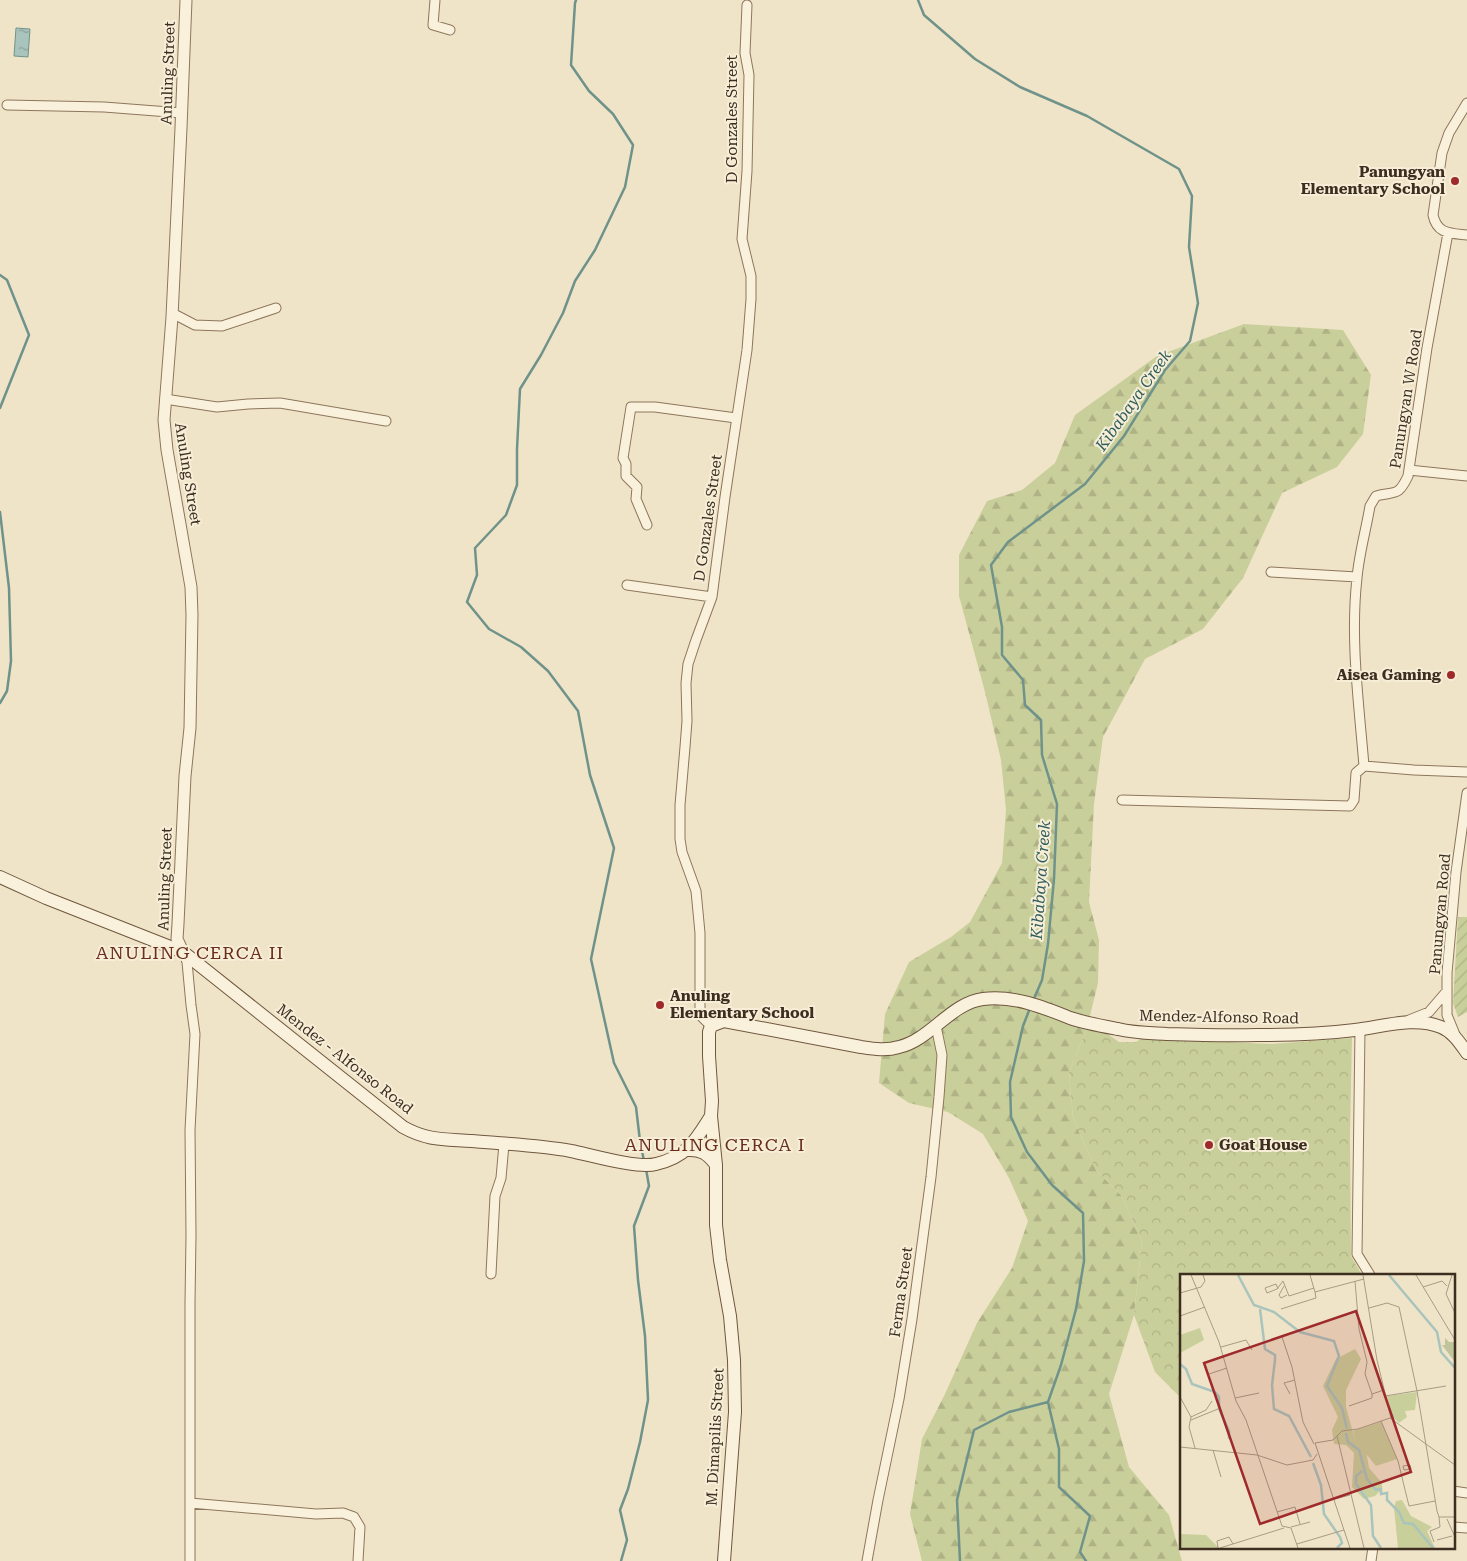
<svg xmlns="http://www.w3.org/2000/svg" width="1467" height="1561" viewBox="0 0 1467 1561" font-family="'Roboto Serif',serif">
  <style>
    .forest { fill: url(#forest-firs) }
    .park { fill: url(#park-crowns) }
    .garden { fill: url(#garden-furrows) }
    .water { fill: url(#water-ripples); stroke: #6f938a }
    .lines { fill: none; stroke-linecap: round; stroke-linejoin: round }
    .stream { stroke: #6f938a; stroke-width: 2.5 }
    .minor-casing { stroke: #8d765c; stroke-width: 11 }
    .tertiary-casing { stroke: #8d765c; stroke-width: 13 }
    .secondary-casing { stroke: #6f573f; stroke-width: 14 }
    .minor { stroke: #faf1dc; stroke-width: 9 }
    .tertiary { stroke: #faf1dc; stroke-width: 11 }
    .secondary { stroke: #faf1dc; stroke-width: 12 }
    .poi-dot { fill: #9e2a2b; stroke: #f7eed8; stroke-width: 2 }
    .labels { text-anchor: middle; stroke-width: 4; stroke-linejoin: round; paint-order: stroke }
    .street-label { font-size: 15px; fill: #3d2e20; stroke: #f7eed8 }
    .poi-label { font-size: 15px; font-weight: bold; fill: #3d2e20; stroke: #f7eed8; text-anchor: end }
    .water-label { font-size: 16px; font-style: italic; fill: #2f5d5a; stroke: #f7eed8 }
    .quarter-label { font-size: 18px; letter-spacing: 1px; fill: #6b2e1e; stroke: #f7eed8 }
    .inset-river { fill: none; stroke: #a9c4bc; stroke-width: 2.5 }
    .inset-road { fill: none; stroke: #a89b85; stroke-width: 1 }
    .view { fill: #9e2a2b; fill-opacity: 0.15; stroke: #9e2a2b; stroke-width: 2.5 }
    .inset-edge { fill: none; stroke: #3d2e20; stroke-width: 2.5 }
  </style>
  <defs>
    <pattern id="forest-firs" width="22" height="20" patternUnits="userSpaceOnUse" patternTransform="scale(1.25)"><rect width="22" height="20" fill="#c9cf9b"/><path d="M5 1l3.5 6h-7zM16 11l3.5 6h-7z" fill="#aeb285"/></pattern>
    <pattern id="park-crowns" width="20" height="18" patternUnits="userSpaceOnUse" patternTransform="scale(1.25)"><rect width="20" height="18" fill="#c9cf9b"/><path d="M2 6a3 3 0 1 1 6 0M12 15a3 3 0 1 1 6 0" fill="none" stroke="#aeb285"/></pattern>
    <pattern id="garden-furrows" width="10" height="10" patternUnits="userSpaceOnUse" patternTransform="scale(1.25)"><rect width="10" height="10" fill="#c9cf9b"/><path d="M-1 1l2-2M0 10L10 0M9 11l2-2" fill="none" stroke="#aeb285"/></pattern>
    <pattern id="water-ripples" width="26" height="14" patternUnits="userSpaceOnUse" patternTransform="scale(1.25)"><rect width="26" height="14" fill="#a9c4bc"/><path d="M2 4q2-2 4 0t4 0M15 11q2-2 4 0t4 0" fill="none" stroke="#8ba098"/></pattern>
  </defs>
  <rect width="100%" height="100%" fill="#f0e4c8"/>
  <!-- forest -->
  <path class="forest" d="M 1244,324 L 1343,330 L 1371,375 L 1363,434 L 1337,467 L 1282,493 L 1243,578 L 1203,629 L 1145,659 L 1103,737 L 1094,804 L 1089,902 L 1099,940 L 1098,983 L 1087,1028 L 1069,1073 L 1073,1118 L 1096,1170 L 1121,1195 L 1142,1241 L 1134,1315 L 1109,1394 L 1129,1467 L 1169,1515 L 1182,1561 L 922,1561 L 910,1514 L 922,1439 L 944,1396 L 977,1323 L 1012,1268 L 1028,1221 L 1009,1178 L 983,1134 L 948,1112 L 909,1103 L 879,1083 L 885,1014 L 909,962 L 951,937 L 970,922 L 1002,863 L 1006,810 L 1001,760 L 985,692 L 959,596 L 959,555 L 987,501 L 1022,490 L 1055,463 L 1075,415 L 1157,356 Z"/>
  <!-- park -->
  <path class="park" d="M 1087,1028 L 1105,1032 L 1119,1042 L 1136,1042 L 1142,1038 L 1271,1044 L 1352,1038 L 1350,1135 L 1351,1256 L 1362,1275 L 1181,1275 L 1181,1398 L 1155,1372 L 1134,1315 L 1142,1241 L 1121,1195 L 1096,1170 L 1073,1118 L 1069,1073 Z"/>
  <!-- garden -->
  <path class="garden" d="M 1458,917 L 1467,917 L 1467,1012 L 1458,1017 L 1453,1003 Z"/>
  <!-- water -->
  <path class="water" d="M 16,28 L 30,29 L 28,57 L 14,56 Z"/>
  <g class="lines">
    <!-- stream -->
    <path class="stream" d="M 576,0 L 575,3 L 571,65 L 589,91 L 613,114 L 633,145 L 625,187 L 595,250 L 575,281 L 563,313 L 541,355 L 520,389 L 517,449 L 517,485 L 506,515 L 475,548 L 477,575 L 467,602 L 489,629 L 521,647 L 548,671 L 578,711 L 590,775 L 614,848 L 591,959 L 614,1063 L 636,1107 L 640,1141 L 644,1161
      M 918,0 L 924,15 L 975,59 L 1020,87 L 1087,116 L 1179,169 L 1192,196 L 1189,247 L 1198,303 L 1190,341 L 1165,370 L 1124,436 L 1085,484 L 1008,542 L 991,565 L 1002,627 L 1002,655 L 1023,680 L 1025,705 L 1041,720 L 1042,755 L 1057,804 L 1054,879 L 1048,944 L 1042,980 L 1033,1001
      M 0,275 L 7,280 L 29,335 L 0,408
      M 0,512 L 9,588 L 11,661 L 7,691 L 0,703
      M 1030,1008 L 1023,1026 L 1010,1082 L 1011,1117 L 1027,1152 L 1052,1185 L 1083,1213 L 1084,1261 L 1076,1309 L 1061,1365 L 1048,1402 L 1059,1449 L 1059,1487 L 1090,1516 L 1080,1552 L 1086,1561
      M 621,1561 L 627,1540 L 620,1510 L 628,1489 L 640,1442 L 648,1400 L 645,1336 L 638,1280 L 634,1226 L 649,1186 L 646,1169
      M 960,1561 L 957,1500 L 974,1430 L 1009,1412 L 1048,1402"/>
    <defs>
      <path id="minor" d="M 435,0 L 433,25 L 450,30
        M 1467,103 L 1449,133 L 1442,153 L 1433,215 C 1437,234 1450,233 1467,235
        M 7,105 L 104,107 L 182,113
        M 1448,233 L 1427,348 L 1408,476 C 1398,497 1396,491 1376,496 L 1370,506 C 1366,530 1359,554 1357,578 C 1350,640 1359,704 1364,766 L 1414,770 L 1467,772
        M 172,313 L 195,325 L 222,326 L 276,308
        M 165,399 L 217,407 L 248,404 L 280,403 L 386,421
        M 1409,470 L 1467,476
        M 647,525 L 636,499 L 637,487 L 626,476 L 626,464 L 623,458 L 631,407 L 655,407 L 736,418
        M 1271,572 L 1357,577
        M 627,585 L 712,597
        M 1122,800 L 1350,806 L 1354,800 L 1356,773 L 1364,766
        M 184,954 L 187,962 L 191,1005 L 195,1034 L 190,1130 L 191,1235 L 190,1303 L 190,1561
        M 1409,1020 L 1429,1012 L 1447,991
        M 711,1026 L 702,1017 L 700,1008 L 700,933 L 696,891 L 682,852 L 680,839 L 680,805 L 685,747 L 687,721 L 686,683 L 688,664 L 696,640 L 712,597 L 725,497 L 747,350 L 751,299 L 751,276 L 742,239 L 747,171 L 749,75 L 745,53 L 747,5
        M 1360,1029 L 1357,1254 L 1370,1275
        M 1456,1037 L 1447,1015 L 1447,973 L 1456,872 L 1467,793
        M 491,1274 L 495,1196 L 501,1178 L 504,1144
        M 1453,1491 L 1467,1493
        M 190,1503 L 316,1514 L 343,1513 L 354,1517 L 360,1527 L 358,1561
        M 1453,1527 L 1467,1528
        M 867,1561 L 878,1500 L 899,1399 L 912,1319 L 931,1177 L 939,1097 L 942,1055 L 936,1026
        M 1371,1561 L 1373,1547"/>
      <path id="tertiary" d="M 183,952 L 177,939 L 178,924 L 185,776 L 190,728 L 192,615 L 191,587 L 167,450 L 164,420 L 172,317 L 181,128 L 186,0"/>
      <path id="secondary" d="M 0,877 L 46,898 L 183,952 L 403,1127 C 428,1141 445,1139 472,1141 C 505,1144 538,1145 571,1151 C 591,1155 638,1169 656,1164 C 687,1157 695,1141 711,1116
        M 687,1150 C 701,1149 708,1154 716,1165
        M 724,1561 L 735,1412 L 734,1360 L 730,1316 L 720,1260 L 716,1225 L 716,1165 L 711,1116 L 712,1101 L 709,1056 L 709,1032 L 711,1026 L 724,1021 L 861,1047 C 874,1049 886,1051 899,1047 C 930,1040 951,1003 983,999 C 1013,995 1043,1007 1070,1018 C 1085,1023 1102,1026 1118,1029 C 1134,1033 1150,1033 1167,1034 C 1197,1035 1227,1036 1257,1035 C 1290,1035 1322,1034 1355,1030 C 1382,1027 1414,1016 1441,1027 C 1453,1032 1460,1043 1467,1053"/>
    </defs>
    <!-- minor casing -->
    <use href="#minor" class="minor-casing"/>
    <!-- tertiary casing -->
    <use href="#tertiary" class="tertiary-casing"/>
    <!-- secondary casing -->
    <use href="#secondary" class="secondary-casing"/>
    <!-- minor -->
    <use href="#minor" class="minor"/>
    <!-- tertiary -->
    <use href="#tertiary" class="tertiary"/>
    <!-- secondary -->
    <use href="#secondary" class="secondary"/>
  </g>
  <!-- markers -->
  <g class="poi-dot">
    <circle cx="1455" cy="181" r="5"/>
    <circle cx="1451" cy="675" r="5"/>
    <circle cx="660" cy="1005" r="5"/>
    <circle cx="1209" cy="1145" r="5"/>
  </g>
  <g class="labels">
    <!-- street labels -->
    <g class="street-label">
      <text transform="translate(168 73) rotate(-88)" y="5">Anuling Street</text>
      <text transform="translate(732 119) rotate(-90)" y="5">D Gonzales Street</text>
      <text transform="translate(1406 399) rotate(-81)" y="5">Panungyan W Road</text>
      <text transform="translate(188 474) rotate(81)" y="5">Anuling Street</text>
      <text transform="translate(708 518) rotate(-82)" y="5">D Gonzales Street</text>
      <text transform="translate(165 879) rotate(-88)" y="5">Anuling Street</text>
      <text transform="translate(1440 914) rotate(-85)" y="5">Panungyan Road</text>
      <text transform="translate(1219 1017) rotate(1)" y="5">Mendez-Alfonso Road</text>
      <text transform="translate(345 1059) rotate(38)" y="5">Mendez - Alfonso Road</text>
      <text transform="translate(901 1292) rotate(-82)" y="5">Ferma Street</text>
      <text transform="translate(715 1437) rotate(-87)" y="5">M. Dimapilis Street</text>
    </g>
    <!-- poi labels -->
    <g class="poi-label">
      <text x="1445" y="177">Panungyan<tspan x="1445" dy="17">Elementary School</tspan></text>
      <text x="1441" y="680">Aisea Gaming</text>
      <text x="670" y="1001" text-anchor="start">Anuling<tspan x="670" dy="17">Elementary School</tspan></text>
      <text x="1219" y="1150" text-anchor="start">Goat House</text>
    </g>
    <!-- water labels -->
    <g class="water-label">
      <text transform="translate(1133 400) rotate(-55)" y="6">Kibabaya Creek</text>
      <text transform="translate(1040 880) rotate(-86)" y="6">Kibabaya Creek</text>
    </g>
    <!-- quarter labels -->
    <g class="quarter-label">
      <text x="190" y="959">ANULING CERCA II</text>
      <text x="715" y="1151">ANULING CERCA I</text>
    </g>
  </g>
  <!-- overview -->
  <g transform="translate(1180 1274)">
    <rect width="275" height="275" fill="#f0e4c8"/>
    <path d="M 20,54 L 24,66 L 0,79 L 0,61 ZM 175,75 L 181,85 L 166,116 L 166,133 L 175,166 L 186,177 L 189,194 L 202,209 L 202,215 L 195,222 L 184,225 L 172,213 L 174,179 L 166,171 L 154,170 L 152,156 L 158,143 L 143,112 L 156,85 ZM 222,226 L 231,242 L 252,253 L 247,257 L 255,274 L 218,274 L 214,234 L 216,227 ZM 0,260 L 26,261 L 39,274 L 0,274 Z" fill="#c9cf9b"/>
    <path d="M 265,64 L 269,68 L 275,68 L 275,88 L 262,71 L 265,71 Z" fill="#bfc49a"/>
    <path d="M 201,148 L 217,185 L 196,192 L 175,166 L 173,157 Z" fill="#c9cf9b"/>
    <path d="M 237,118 L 235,136 L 225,137 L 227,143 L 219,149 L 212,142 L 207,122 Z" fill="#c9cf9b"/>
    <path class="inset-river" d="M 58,1 L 74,31 L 94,38 L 120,58 L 154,67 L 159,82 L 147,112 L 162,134 L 167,155M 209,1 L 257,58 L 261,78 L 275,94M 80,35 L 85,75 L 95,81 L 95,86 L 92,111 L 94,135 L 109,142 L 131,183M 0,90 L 6,95 L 12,110 L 35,118 L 39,123 L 39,135 L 49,157 L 49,165M 166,159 L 168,168 L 179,176 L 187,205 L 196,216 L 201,215 L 201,220 L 207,219 L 207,226 L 219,238 L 224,249 L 233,250 L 253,274M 133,189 L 141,211 L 144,240 L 160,263 L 162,269 L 157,274M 182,197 L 176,202 L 176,210 L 191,231 L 193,262 L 201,274"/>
    <path class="inset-road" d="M 11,1 L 39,68 L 56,127 L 66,146 L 102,252 L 111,254 L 118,274M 130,1 L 135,18 L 184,5M 183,1 L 197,86 L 211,144M 236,1 L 275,66M 272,1 L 266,20 L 275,39M 175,7 L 179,55 L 187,88 L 185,100 L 192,120 L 204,116M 104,12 L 99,21 L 101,24 L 107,21M 243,13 L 262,7 L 267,12M 98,15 L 96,10 L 85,14 L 87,19 L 97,15 L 103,7 L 109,22 L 134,14M 0,19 L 21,13 L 25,7 L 23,1M 189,34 L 207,29 L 219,33 L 237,117 L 257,237 L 259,243 L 275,243M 101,35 L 136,24 L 135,18M 0,42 L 25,33M 102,63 L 112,93 L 123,148 L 134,170M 41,73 L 66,66 L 72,76M 29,100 L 47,94M 110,120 L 104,109 L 115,106M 205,122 L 266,112M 0,123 L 11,143 L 9,153 L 15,174M 55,124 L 79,119M 169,132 L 192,124 L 192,120M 11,143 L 26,136 L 32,127M 11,146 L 38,135M 201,147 L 218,187 L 229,232 L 255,227M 157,162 L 184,274M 0,173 L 77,181 L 107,191 L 133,186 L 137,180M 33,176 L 41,203M 230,191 L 231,195 L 224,196 L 223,192 ZM 155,225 L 170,221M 97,238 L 115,233 L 120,250M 267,245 L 275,263M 111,253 L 130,248M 257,266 L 272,262M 254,268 L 250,257 L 260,253 L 259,243M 117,270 L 164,256M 38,274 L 37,267 L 49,263 L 53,270M 40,274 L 104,254M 170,274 L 135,169 L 153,166 L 162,157 L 178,155 L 210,144 L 275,191"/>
    <path class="view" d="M 176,37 L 231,198 L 80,250 L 24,89 Z"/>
    <rect width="275" height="275" class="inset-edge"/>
  </g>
</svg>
